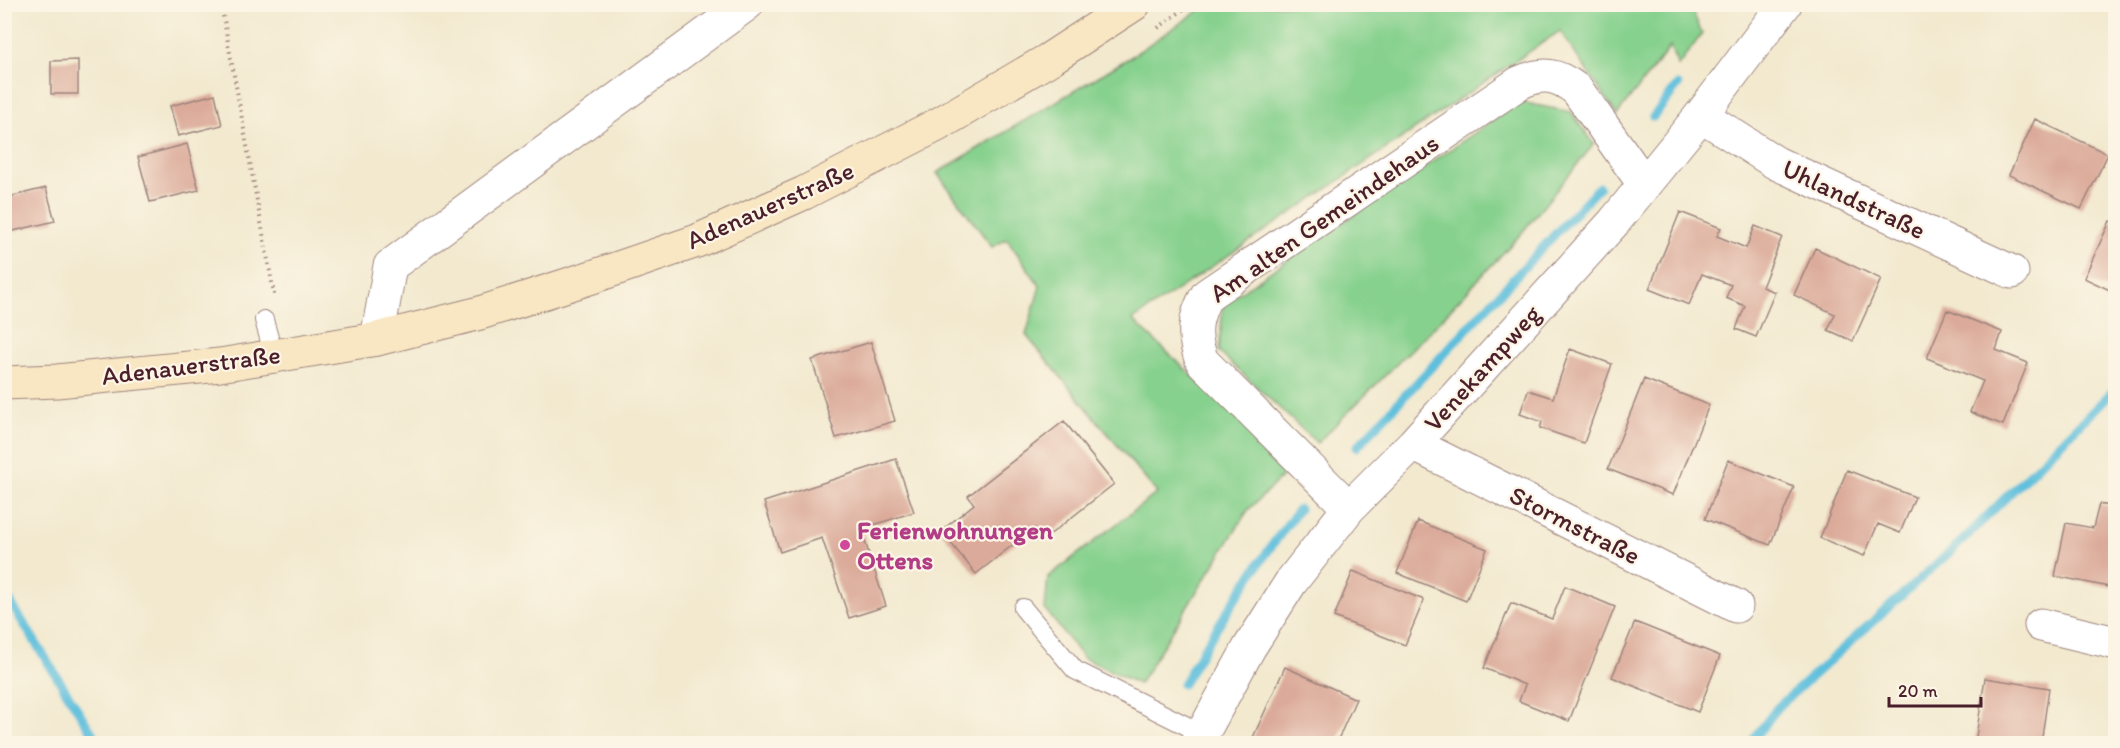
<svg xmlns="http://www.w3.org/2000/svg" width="2120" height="748" viewBox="0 0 2120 748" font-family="Itim,sans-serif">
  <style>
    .green { fill: #87d18e; stroke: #68785c; stroke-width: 1.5 }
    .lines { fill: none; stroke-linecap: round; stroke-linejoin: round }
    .stream { stroke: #5ebfdc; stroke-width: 9 }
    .building { fill: #dbaa9a }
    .lane-casing { stroke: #9e847d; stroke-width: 20 }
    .street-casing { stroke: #9e847d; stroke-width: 35 }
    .secondary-casing { stroke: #9e847d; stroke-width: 35 }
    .path { stroke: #9e847d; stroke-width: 4; stroke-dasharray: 1.5 4.5; stroke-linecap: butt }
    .lane { stroke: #fff; stroke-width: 18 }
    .street { stroke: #fff; stroke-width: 33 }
    .secondary { stroke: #f9e7c3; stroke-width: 33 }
    .hotel-dot { fill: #d1479c; stroke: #fcf5e5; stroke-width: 2 }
    .labels { text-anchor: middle; stroke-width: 4.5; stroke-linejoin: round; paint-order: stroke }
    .street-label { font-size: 26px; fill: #4a1f2b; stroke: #fcf5e5 }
    .hotel-label { font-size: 26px; font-weight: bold; fill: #b23c85; stroke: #fcf5e5; text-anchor: start }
  </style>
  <rect width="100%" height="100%" fill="#fcf5e5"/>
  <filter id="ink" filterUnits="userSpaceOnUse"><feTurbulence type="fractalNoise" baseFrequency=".0167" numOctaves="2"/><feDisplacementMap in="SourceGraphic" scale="12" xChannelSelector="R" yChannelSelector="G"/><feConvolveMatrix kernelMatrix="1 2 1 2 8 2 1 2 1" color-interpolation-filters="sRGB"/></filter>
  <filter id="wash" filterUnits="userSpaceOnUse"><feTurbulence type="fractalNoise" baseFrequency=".008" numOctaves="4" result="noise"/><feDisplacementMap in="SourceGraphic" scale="24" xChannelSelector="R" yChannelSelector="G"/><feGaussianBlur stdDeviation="1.35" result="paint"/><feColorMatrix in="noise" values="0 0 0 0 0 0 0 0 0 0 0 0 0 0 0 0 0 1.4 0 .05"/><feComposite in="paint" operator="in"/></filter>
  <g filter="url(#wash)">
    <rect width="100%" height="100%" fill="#f2e9cf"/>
    <!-- green -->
    <path class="green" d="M 1207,5 L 1690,5 L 1702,34 L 1678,66 L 1670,47 L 1617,115 L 1560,31 L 1133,320 L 1291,468 L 1248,510 L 1139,684 L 1083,658 L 1045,609 L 1048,577 L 1157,493 L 1026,335 L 1040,286 L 1007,239 L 992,247 L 937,173 L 1129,58 Z
      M 1520,102 L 1571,112 L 1594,144 L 1520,235 L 1429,332 L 1317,443 L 1219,352 L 1223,304 Z"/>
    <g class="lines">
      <!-- stream -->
      <path class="stream" d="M 1653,117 L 1678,85
        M 1357,447 L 1599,187
        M 4,592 L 99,744
        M 1183,684 C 1219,622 1255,566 1299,509
        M 1750,744 L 1778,707 L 1961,542 L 2116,388"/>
    </g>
    <g id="blocks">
      <!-- building -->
      <path class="building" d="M 78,60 L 78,94 L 51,94 L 51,61 Z
        M 215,94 L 222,125 L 178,136 L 170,106 Z
        M 2035,119 L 2108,154 L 2081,209 L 2009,175 Z
        M 187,144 L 199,190 L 150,202 L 138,157 Z
        M 46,188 L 55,221 L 9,232 L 4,213 L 4,198 Z
        M 1680,212 L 1721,228 L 1717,236 L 1746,248 L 1755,226 L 1782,237 L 1762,287 L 1775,292 L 1756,337 L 1736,329 L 1745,306 L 1726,298 L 1731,285 L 1702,274 L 1689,305 L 1649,289 Z
        M 2110,221 L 2116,223 L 2116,293 L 2084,278 Z
        M 1815,248 L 1881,279 L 1853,341 L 1828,330 L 1835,314 L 1794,295 Z
        M 1947,310 L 2002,332 L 1996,350 L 2028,363 L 2003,425 L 1970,412 L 1983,381 L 1927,358 Z
        M 871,342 L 895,421 L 836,438 L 812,360 Z
        M 1570,349 L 1612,364 L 1584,443 L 1540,428 L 1542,422 L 1520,414 L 1528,390 L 1553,398 Z
        M 1644,379 L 1709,405 L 1673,495 L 1608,469 Z
        M 1064,421 L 1114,484 L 1043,540 L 1034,528 L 976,574 L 941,531 L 974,504 L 968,496 Z
        M 896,459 L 914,512 L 861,529 L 886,606 L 849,618 L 822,538 L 780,552 L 764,502 Z
        M 1728,460 L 1794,487 L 1770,545 L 1705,519 Z
        M 1847,470 L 1915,497 L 1900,533 L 1878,524 L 1864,556 L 1820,538 Z
        M 2099,504 L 2116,507 L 2114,588 L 2055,576 L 2066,523 L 2093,528 Z
        M 1418,521 L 1487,549 L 1466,601 L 1397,573 Z
        M 1353,571 L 1424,600 L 1405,645 L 1334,617 Z
        M 1565,586 L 1615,607 L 1569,721 L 1519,701 L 1525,685 L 1484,668 L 1511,603 L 1552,619 Z
        M 1635,622 L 1720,656 L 1698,712 L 1612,677 Z
        M 1285,667 L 1356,699 L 1336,744 L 1250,744 Z
        M 1985,678 L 2049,688 L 2041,744 L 2014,742 L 2014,744 L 1975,743 Z"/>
    </g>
  </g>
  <g filter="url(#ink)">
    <use href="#blocks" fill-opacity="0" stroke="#9e847d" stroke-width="1.5"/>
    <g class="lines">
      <defs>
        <path id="lane" d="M 264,320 L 274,356
          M 1023,608 L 1075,670 L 1203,734"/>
        <path id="street" d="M 1701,115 L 1776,163 L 2012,272
          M 377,339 L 390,266 L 747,4
          M 1413,444 L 1736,606
          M 1349,508 L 1202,361 C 1192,336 1194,317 1207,295 L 1519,83 C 1543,72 1557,74 1577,90 L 1644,184
          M 2041,625 L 2116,643
          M 1197,744 L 1249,648 L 1291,582 L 1349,508 L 1413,444 L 1614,222 L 1701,115 L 1785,4"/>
        <path id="secondary" d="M 4,383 L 57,381 L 220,365 L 377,339 L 480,313 L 592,277 L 697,241 L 804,193 L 939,124 L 1048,60 L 1134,4"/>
      </defs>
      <!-- lane casing -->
      <use href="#lane" class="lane-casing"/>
      <!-- street casing -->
      <use href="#street" class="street-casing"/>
      <!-- secondary casing -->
      <use href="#secondary" class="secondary-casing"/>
      <!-- path -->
      <path class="path" d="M 221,4 L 275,299
        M 1158,28 L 1191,4"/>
      <!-- lane -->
      <use href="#lane" class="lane"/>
      <!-- street -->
      <use href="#street" class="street"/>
      <!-- secondary -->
      <use href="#secondary" class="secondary"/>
    </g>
  </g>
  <!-- markers -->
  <circle class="hotel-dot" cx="845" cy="545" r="6"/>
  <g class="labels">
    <!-- street labels -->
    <g class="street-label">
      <text transform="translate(1854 199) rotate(25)" y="9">Uhlandstraße</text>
      <text transform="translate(770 205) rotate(-24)" y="9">Adenauerstraße</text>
      <text transform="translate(1324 218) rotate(-35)" y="9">Am alten Gemeindehaus</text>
      <text transform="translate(191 365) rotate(-7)" y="9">Adenauerstraße</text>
      <text transform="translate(1482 368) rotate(-48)" y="9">Venekampweg</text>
      <text transform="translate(1575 525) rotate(27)" y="9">Stormstraße</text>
    </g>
    <!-- hotel labels -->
    <g class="hotel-label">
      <text x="857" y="539">Ferienwohnungen<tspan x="857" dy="30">Ottens</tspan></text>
    </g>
  </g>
  <!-- margin -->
  <rect width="2120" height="748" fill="none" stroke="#fcf5e5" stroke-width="24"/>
  <!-- scale -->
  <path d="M1889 697v9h92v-9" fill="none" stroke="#4a1f2b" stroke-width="3"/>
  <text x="1898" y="697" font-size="18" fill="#4a1f2b" stroke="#fcf5e5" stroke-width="4.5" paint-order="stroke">20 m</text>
</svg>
